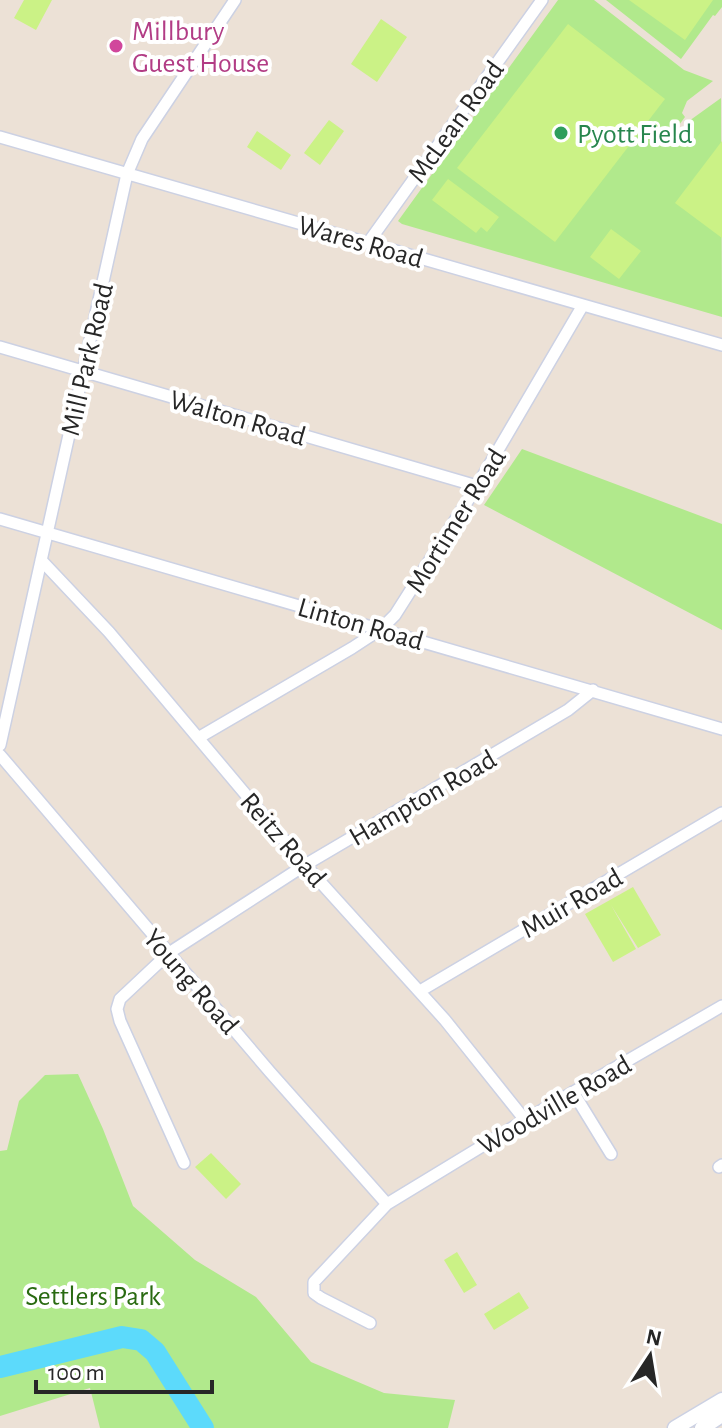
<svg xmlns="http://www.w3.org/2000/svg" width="722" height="1428" viewBox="0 0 722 1428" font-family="'Alegreya Sans',sans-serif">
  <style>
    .green { fill: #b1e98c }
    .pitch { fill: #cbf286 }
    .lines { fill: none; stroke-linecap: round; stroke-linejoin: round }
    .river { stroke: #5cdafb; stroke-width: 22 }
    .street-casing { stroke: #ccd1e3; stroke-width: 14 }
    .secondary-casing { stroke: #ccd1e3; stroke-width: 17 }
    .street { stroke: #fff; stroke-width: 11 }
    .secondary { stroke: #fff; stroke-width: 14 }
    .hotel-dot { fill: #d1479c; stroke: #fff; stroke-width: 3 }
    .leisure-dot { fill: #2e9e5b; stroke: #fff; stroke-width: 3 }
    .labels { text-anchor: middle; stroke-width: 8; stroke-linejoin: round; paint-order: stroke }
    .hotel-label { font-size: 28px; fill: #b23c85; stroke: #fff; text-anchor: start }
    .street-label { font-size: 28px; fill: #272727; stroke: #fff }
    .leisure-label { font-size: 28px; fill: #27864d; stroke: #fff; text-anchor: start }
    .park-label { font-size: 28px; fill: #296a11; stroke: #fff }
  </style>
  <rect width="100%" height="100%" fill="#ece1d6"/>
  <!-- green -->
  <path class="green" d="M 558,0 L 594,0 L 684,70 L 713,81 L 687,101 L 682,113 L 685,117 L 676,129 L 682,131 L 689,121 L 721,98 L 722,317 L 402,224 L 398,221 Z
    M 606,0 L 722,0 L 722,7 L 715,16 L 713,15 L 681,59 Z
    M 522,449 L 722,524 L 722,630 L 484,505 Z
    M 78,1074 L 103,1129 L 133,1206 L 195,1260 L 256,1297 L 311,1362 L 384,1393 L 455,1400 L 448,1428 L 100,1428 L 90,1388 L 0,1416 L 0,1151 L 7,1150 L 19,1101 L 45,1075 Z"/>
  <!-- pitch -->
  <path class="pitch" d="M 24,0 L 52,0 L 36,30 L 14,18 Z
    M 629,0 L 713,0 L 685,40 Z
    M 381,19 L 407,37 L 377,82 L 351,64 Z
    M 568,24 L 665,99 L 555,242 L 457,168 Z
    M 329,120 L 344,131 L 320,165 L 304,153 Z
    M 257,131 L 291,155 L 281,170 L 247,147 Z
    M 722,141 L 722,238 L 675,203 Z
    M 448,179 L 499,217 L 487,232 L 481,227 L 476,233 L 432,200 Z
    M 611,229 L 641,251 L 619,279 L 590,257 Z
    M 633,887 L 661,935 L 638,948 L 611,905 L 636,949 L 613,962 L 585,914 Z
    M 211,1153 L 241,1184 L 226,1199 L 195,1167 Z
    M 457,1252 L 477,1285 L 464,1293 L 444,1260 Z
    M 519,1292 L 529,1308 L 494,1330 L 484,1314 Z"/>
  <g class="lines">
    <!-- river -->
    <path class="river" d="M 0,1367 L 122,1337 L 141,1340 L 155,1352 L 203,1428"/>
    <defs>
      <path id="street" d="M 0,137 L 722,345
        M 368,243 L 542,0
        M 0,347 L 477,486
        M 0,519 L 722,729
        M 41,560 L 109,632 L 305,865 L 445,1020 L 525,1120
        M 198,738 L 352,648 L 381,629 L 395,615 L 477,486 L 583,305
        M 0,745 L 127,174 L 142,139 L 235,0
        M 0,755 L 270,1072 L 387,1204
        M 420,991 L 722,813
        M 573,1092 L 611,1154
        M 184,1163 L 120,1021 L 117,1009 L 120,999 L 169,953 L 305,865 L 568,710 L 593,690
        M 719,1167 L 722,1165
        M 370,1323 L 321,1298 L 314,1293 L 314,1282 L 387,1204 L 525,1120 L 722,1006"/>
      <path id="secondary" d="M 675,1428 L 722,1400
        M 702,1428 L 722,1415"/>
    </defs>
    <!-- street casing -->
    <use href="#street" class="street-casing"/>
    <!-- secondary casing -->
    <use href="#secondary" class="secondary-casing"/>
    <!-- street -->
    <use href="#street" class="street"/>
    <!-- secondary -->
    <use href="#secondary" class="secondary"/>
  </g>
  <!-- markers -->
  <circle class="hotel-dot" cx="116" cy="46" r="8"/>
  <circle class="leisure-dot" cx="561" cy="133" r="8"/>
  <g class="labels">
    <!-- hotel labels -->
    <g class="hotel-label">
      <text x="132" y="40">Millbury<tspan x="132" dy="32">Guest House</tspan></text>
    </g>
    <!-- street labels -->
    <g class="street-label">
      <text transform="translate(455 121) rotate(-54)" y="10">McLean Road</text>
      <text transform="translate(361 241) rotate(16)" y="10">Wares Road</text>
      <text transform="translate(86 359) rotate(-77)" y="10">Mill Park Road</text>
      <text transform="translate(238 417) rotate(16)" y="10">Walton Road</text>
      <text transform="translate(455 520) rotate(-58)" y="10">Mortimer Road</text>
      <text transform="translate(361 623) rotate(16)" y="10">Linton Road</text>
      <text transform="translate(422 797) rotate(-30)" y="10">Hampton Road</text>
      <text transform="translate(284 839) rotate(49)" y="10">Reitz Road</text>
      <text transform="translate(571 902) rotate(-30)" y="10">Muir Road</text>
      <text transform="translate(192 981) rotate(49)" y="10">Young Road</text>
      <text transform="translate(554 1104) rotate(-30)" y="10">Woodville Road</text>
    </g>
    <!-- leisure labels -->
    <g class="leisure-label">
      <text x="577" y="143">Pyott Field</text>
    </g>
    <!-- park labels -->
    <g class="park-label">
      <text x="93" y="1305">Settlers Park</text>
    </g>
  </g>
  <!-- north arrow -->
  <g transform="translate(650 1356) rotate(12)" stroke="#ffffff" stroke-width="6" paint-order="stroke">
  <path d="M0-6L14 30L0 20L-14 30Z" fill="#272727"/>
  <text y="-12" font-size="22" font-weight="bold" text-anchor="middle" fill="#272727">N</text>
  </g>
  <!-- scale -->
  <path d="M36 1380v12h176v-12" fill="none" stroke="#272727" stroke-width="4"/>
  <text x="48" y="1380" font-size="24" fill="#272727" stroke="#ffffff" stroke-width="6" paint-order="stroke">100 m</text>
</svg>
